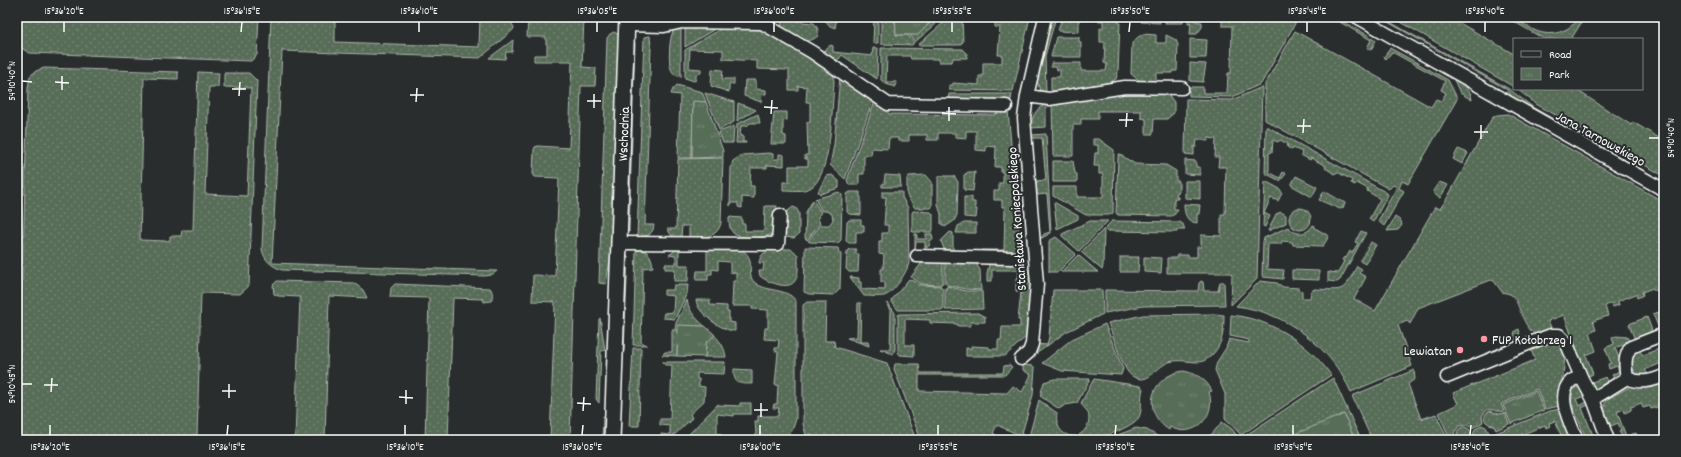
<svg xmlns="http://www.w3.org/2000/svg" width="1681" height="457" viewBox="0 0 1681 457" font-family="Dekko,sans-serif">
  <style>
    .grass { fill: url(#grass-dots); stroke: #acb6ac }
    .park { fill: url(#park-tufts); stroke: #acb6ac }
    .garden { fill: url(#garden-furrows); stroke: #acb6ac }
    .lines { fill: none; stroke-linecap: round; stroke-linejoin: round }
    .minor-casing { stroke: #fff; stroke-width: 15 }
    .tertiary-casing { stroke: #fff; stroke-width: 18 }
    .minor { stroke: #2a2d2e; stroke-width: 12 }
    .tertiary { stroke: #2a2d2e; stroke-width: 15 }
    .ticks { fill: none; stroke: #fff; stroke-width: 1.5 }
    .poi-dot { fill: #ff9aa2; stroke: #2a2d2e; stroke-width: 1.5 }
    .labels { text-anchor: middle; stroke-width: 4; stroke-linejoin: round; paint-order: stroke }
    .street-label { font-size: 14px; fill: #fff; stroke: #2a2d2e }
    .poi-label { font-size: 14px; fill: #fff; stroke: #2a2d2e; text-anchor: start }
    .neatline { fill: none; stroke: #fff; stroke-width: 1.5 }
    .ticks-label { font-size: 10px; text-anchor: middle; fill: #fff }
  </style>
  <defs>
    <pattern id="grass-dots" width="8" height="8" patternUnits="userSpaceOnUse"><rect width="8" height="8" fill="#586d59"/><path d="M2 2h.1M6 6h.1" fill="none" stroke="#718372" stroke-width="1.8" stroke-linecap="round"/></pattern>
    <pattern id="park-tufts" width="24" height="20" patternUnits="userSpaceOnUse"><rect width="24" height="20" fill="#586d59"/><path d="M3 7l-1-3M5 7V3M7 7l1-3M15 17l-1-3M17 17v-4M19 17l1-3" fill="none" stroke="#718372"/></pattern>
    <pattern id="garden-furrows" width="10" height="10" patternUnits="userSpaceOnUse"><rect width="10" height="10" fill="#586d59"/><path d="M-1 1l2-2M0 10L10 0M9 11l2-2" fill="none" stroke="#718372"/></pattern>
  </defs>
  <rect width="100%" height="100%" fill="#2a2d2e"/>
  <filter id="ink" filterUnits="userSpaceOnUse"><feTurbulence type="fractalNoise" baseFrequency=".025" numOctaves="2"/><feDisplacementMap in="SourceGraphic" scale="8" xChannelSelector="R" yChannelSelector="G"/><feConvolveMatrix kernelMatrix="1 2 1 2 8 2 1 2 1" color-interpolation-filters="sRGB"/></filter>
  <g filter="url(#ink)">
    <!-- grass -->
    <path class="grass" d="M 17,17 L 259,17 L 257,55 L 251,61 L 29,53 L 17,45 Z
      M 271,17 L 335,17 L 335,42 L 479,47 L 480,17 L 509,17 L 514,28 L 513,30 L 480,58 L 282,51 L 272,263 L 497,271 L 491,275 L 485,276 L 282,270 C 271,266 264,260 262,249 Z
      M 528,17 L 598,17 L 597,18 L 584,18 L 582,67 L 596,68 L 595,86 L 581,86 L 570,440 L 550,440 L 555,302 L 532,301 L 533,275 L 555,276 L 559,178 L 535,177 L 533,174 L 534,150 L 535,147 L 538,146 L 569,148 L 572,61 L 534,61 L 534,55 L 547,55 L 547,44 L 546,44 L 546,37 L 527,37 Z
      M 781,17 L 802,17 L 802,22 L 814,23 L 818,29 L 818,36 C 804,47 795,37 782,30 Z
      M 822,17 L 837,17 L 835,28 L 830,26 Z
      M 874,17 L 878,17 L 878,43 L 873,43 Z
      M 881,17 L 895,17 L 896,35 L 908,35 L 914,43 L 912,45 L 881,44 Z
      M 950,17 L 962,17 L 963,42 L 959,45 L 918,45 Z
      M 995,17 L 1030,17 L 1013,91 L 949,90 L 949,85 L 953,85 L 953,83 L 979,85 L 979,76 L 983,76 L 983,63 L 1002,63 L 1002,55 L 998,55 L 1000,27 L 995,27 Z
      M 1051,17 L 1056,17 L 1045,56 L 1046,94 L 1040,90 L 1037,81 Z
      M 1062,17 L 1079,17 L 1079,32 L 1058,31 Z
      M 1098,17 L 1108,17 L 1120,22 L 1118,72 L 1116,79 L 1109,83 L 1055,91 L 1051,90 L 1051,77 L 1060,77 L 1060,70 L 1057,70 L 1056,67 L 1051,67 L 1051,63 L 1081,63 L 1081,71 L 1106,71 L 1107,64 L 1104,63 L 1105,42 L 1100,42 L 1100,28 L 1103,28 L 1103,21 L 1098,21 Z
      M 1142,17 L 1160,17 L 1160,23 L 1141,22 Z
      M 1165,17 L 1183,17 L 1183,23 L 1165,23 Z
      M 1188,17 L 1195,17 L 1195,21 L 1202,22 L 1202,27 L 1197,34 L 1190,34 L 1191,23 L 1188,23 Z
      M 1222,17 L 1294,17 L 1294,18 L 1297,20 L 1261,84 L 1232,97 L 1189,96 L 1189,87 L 1203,87 L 1203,93 L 1227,93 L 1228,73 L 1231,73 L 1232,26 L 1222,26 Z
      M 1331,17 L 1336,17 L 1376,40 L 1371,50 L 1367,48 L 1371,40 Z
      M 1379,17 L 1381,17 L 1509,89 L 1534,108 L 1664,182 L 1664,183 L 1513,98 L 1506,89 Z
      M 1392,17 L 1449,17 L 1514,54 L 1514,87 Z
      M 1506,17 C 1516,17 1524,25 1534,30 C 1551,38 1569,32 1580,17 L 1585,17 L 1571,39 L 1544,39 Z
      M 931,19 L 936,24 L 915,42 L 910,35 L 918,34 L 929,24 Z
      M 685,26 L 718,27 L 685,47 Z
      M 681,27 L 681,77 C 676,76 673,74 671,69 C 668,62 669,34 675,28 Z
      M 724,27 L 759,27 L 769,32 L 833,73 L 834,82 C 832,105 832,177 810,188 C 802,192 792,190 783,190 L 783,182 L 789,182 L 789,166 L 808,166 L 808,159 L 805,159 L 805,155 L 808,155 L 807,122 L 810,122 L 810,102 L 806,102 L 807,87 L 798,86 L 798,90 L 789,90 L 789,70 L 757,69 L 757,61 L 723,59 L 723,50 L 690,49 L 689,68 L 701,69 L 701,73 L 696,74 L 696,80 L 694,81 L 685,78 L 685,50 Z
      M 1295,31 L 1431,107 L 1436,99 L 1441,101 L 1446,93 L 1441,90 L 1445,81 L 1392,52 L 1386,59 L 1384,57 L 1390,48 L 1448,80 L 1457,98 L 1456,101 L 1408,184 L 1402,181 L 1399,188 L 1404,191 L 1384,226 L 1378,221 L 1397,187 L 1393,185 L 1389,189 L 1265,120 L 1265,84 Z
      M 614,32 L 619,35 L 613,241 L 606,284 L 599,283 L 607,38 L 610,34 Z
      M 1144,34 L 1156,35 L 1156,43 L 1166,43 L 1166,35 L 1176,40 L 1178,45 L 1177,71 L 1172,71 L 1172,73 L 1156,73 L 1156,82 L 1140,81 L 1131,74 L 1132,43 L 1138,37 Z
      M 649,36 L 650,36 L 651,47 L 645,225 L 654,225 L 653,230 L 649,235 L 637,237 L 644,37 Z
      M 1056,37 L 1079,37 L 1079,42 L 1081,42 L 1081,57 L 1051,57 Z
      M 1190,39 L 1207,40 L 1206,58 L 1190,58 Z
      M 513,40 L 512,52 L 506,52 L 505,59 L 489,58 Z
      M 635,43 L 629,232 L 627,227 L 634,45 Z
      M 831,45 L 833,46 L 833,52 L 872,56 L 873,48 L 878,48 L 877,79 L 842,55 L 839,59 L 835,61 L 823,54 L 824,50 Z
      M 881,48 L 963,49 L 967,53 L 967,58 L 953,58 L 952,62 L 939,62 L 939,59 L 911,59 L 910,56 L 887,56 L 886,82 L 896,82 L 895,87 L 886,84 L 881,80 Z
      M 1190,63 L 1206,64 L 1203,82 L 1190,81 Z
      M 44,68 L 178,72 L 178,79 L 144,78 L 140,240 L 166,241 L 170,240 L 170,236 L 181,236 L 182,230 L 193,230 L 198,72 L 219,73 L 218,87 L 209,87 L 205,194 L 247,196 L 251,88 L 224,87 L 224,73 L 249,73 L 257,81 L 249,286 L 240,294 L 201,293 L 197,438 L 236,440 L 17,440 L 28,88 L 30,76 L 36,71 Z
      M 712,69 L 723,70 L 722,79 L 734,79 L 734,84 L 729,84 L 729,92 L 711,86 Z
      M 840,76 L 873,100 L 845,179 L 830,165 L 834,145 Z
      M 1453,78 C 1462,83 1471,88 1472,100 L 1460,93 Z
      M 745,80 L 756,80 L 756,89 L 766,90 L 766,94 L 762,94 L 761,102 L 744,96 Z
      M 677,85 L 702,92 L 706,102 L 693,102 L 692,158 L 678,158 L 680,95 L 671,94 L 673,89 Z
      M 1262,87 L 1257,279 L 1231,305 L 1232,275 L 1230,273 L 1167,273 L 1167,258 L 1176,258 L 1177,255 L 1188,255 L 1188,257 L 1197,257 L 1197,247 L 1201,247 L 1201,235 L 1221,236 L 1221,214 L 1225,214 L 1226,167 L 1218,167 L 1219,157 L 1215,157 L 1216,139 L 1208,138 L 1208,141 L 1197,140 L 1196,147 L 1194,147 L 1194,155 L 1185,154 L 1186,99 L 1232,100 Z
      M 1517,89 L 1575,89 L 1631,125 L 1633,122 L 1664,141 L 1664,176 L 1536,104 Z
      M 705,93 L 734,102 L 734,122 L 719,130 Z
      M 1125,93 L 1167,93 L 1174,102 L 1174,113 L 1167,119 L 1154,119 L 1153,134 L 1146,134 L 1146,119 L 1141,118 L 1141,111 L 1098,111 L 1098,119 L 1081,119 L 1081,125 L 1073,125 L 1073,156 L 1053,156 L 1052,103 Z
      M 949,94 L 1012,94 L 1011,100 L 1009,101 L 948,100 Z
      M 875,101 L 882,105 L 889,114 L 995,115 L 1000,110 L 1008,111 L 1021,252 L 985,252 L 982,250 L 1004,250 L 1005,207 L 1002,207 L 1002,200 L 994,200 L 994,191 L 999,191 L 999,183 L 1003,183 L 1003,172 L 1001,172 L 1001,167 L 995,167 L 996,147 L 986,146 L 986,151 L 976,150 L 976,131 L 966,131 L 966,138 L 955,137 L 955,133 L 938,133 L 938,140 L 927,140 L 927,135 L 909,135 L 909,141 L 898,141 L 898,138 L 889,138 L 888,149 L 872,148 L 871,155 L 864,155 L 864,174 L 859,174 L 859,185 L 849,185 L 847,180 Z
      M 738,103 L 754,109 L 756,110 L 737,121 Z
      M 1046,104 L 1046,127 L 1031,128 C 1031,118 1036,108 1046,104 Z
      M 774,112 L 787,112 L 787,120 L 783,121 L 783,135 L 786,136 L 786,144 L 771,144 Z
      M 758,114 L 760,123 L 750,123 L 747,126 L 741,126 L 740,136 L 743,136 L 743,142 L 746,142 L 746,143 L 736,143 L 737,124 Z
      M 1508,114 L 1664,202 L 1664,290 L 1663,291 L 1661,288 L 1654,291 L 1653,288 L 1642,292 L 1643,295 L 1637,298 L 1636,294 L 1618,301 L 1619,305 L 1613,307 L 1612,303 L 1605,306 L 1608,316 L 1593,321 L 1596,330 L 1590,333 L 1596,351 L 1586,355 L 1593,374 L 1587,377 L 1564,315 L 1548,321 L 1551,327 C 1528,350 1522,310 1514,297 L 1510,294 L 1502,292 L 1494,281 L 1491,280 L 1418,308 L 1410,324 L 1407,321 L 1398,325 C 1403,339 1407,352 1412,366 L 1351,392 C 1330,346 1286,312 1236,306 L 1260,281 L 1277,283 L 1283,287 L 1299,288 L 1302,291 L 1302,298 L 1310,298 L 1311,292 L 1314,289 C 1345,290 1342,294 1357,266 L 1362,269 L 1359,273 L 1366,277 L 1354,299 L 1375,311 L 1435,207 L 1440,209 L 1446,200 L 1492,118 L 1497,115 Z
      M 734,126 L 733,143 L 723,143 L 719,132 Z
      M 1266,127 L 1268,127 L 1387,193 L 1388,195 L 1373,222 L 1369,219 L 1380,199 L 1367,191 L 1368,189 L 1357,183 L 1355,185 L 1351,183 L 1352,180 L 1337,172 L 1335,174 L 1325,168 L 1326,166 L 1311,158 L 1310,160 L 1301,155 L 1302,152 L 1293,148 L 1292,150 L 1287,147 L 1288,144 L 1280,140 L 1278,142 L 1273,140 L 1272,152 L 1269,153 L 1269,172 L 1280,178 L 1283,172 L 1286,174 L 1280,181 L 1265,173 Z
      M 1046,134 L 1051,233 L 1040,239 L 1044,234 L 1050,232 L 1047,194 L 1037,195 L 1036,181 L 1046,180 L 1042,138 L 1032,138 L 1032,135 Z
      M 1093,139 L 1099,139 L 1114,150 L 1113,213 L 1109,215 L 1086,215 L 1053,196 L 1053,187 L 1077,187 L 1077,197 L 1103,197 L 1103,174 L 1099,174 L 1099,166 L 1094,166 L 1095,153 L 1098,153 L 1098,145 L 1093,145 Z
      M 1458,149 L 1468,153 L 1462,164 L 1453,159 Z
      M 769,153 L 773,154 L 773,159 L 779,159 L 779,154 L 784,155 L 784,166 L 767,165 L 767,168 L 751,168 L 750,186 L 754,186 L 754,198 L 742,197 L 742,208 L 738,207 L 738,203 L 731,203 L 730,206 L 731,168 L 733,161 L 742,155 Z
      M 1119,154 L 1135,164 L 1166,165 L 1176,171 L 1176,181 L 1179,181 L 1179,192 L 1177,192 L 1176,197 L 1178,197 L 1178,199 L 1174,199 L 1174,209 L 1178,209 L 1175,214 L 1171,216 L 1118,215 L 1116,213 L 1118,157 Z
      M 723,158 L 721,223 C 717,239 702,237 689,237 L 689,226 L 682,226 L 681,237 L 672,236 L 667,229 L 676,229 L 678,159 Z
      M 1185,160 L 1196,161 L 1196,167 L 1200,167 L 1200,175 L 1185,174 Z
      M 1053,161 L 1073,161 L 1075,173 L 1077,174 L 1077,182 L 1053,182 Z
      M 968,172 L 975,172 L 973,191 L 964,190 L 964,175 Z
      M 832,175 L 839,181 L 839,188 L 820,194 L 818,192 L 826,176 Z
      M 885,175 L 900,176 L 901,187 L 882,187 L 882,184 L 884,184 Z
      M 926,175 L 932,182 L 932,207 L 931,208 L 915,208 L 907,196 L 907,178 L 909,176 Z
      M 940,176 L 954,176 L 958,182 L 957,215 L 954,221 L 945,227 L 941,224 L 941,214 L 938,205 L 938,178 Z
      M 1296,176 L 1317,187 L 1312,197 L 1291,185 Z
      M 1185,181 L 1200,181 L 1200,199 L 1185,198 Z
      M 1265,182 L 1267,182 L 1280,189 L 1282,193 L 1278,201 L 1271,198 L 1264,213 L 1270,216 L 1265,227 L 1263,226 Z
      M 1439,182 L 1448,185 L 1440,198 L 1434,194 L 1433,191 Z
      M 1324,191 L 1345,203 L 1343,208 L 1340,209 L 1319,200 Z
      M 839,192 L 842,195 L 841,240 L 838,243 L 810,242 L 808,241 L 821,225 L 829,225 L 833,220 L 832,214 L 826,211 L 822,211 L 815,199 Z
      M 850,192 L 860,192 L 860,197 L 861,197 L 861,215 L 849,214 L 847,212 L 847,194 Z
      M 882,192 L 902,192 L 902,197 L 908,208 L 909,263 C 907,272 893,294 884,296 C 878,297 870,296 864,296 L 850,277 L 859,278 L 859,282 L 861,282 L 861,289 L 885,290 L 885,282 L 881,282 L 881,269 L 883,269 L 884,255 L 879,254 L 879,241 L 882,241 L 882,233 L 888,233 L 888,225 L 884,225 L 886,197 L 882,197 Z
      M 964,197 L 972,197 L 972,202 L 975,202 L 975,209 L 977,209 L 976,218 L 964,217 Z
      M 813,200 L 821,212 L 818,218 L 820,224 L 807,240 L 805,238 L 806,212 Z
      M 1054,202 L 1078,216 L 1078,219 L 1057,229 Z
      M 1184,204 L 1200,205 L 1199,214 L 1197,214 L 1197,223 C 1186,222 1184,213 1184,204 Z
      M 765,206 L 777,206 L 776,227 L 773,234 C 765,238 739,239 733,233 C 729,228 729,223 729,217 L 742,218 L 742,224 L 745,224 L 745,231 L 764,231 Z
      M 793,207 L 796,208 L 799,213 L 799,234 L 794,238 L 784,237 L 784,214 Z
      M 913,211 L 931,212 L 933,214 L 933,230 L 932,232 L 913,232 L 912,231 L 912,213 Z
      M 1281,212 L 1286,215 L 1286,223 L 1268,231 L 1276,214 Z
      M 1395,217 L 1401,221 L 1402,225 L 1398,230 L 1387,231 Z
      M 849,220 L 861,220 L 861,225 L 864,225 L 864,232 L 856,232 L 856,243 L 849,243 L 846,241 L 847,222 Z
      M 1090,221 L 1108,221 L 1079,251 L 1062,236 L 1062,234 Z
      M 1112,221 L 1179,222 L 1183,224 L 1185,230 L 1177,230 L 1177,232 L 1106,231 L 1107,226 Z
      M 964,223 L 976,223 L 976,233 L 956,233 L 958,226 Z
      M 1313,225 L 1315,226 L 1315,228 L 1329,236 L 1323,246 L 1293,245 L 1292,242 L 1282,241 L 1281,244 L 1268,244 L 1267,269 L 1284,270 L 1283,279 L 1263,277 L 1262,276 L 1263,241 L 1264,238 L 1288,227 C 1296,236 1307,235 1313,225 Z
      M 1104,229 L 1103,266 L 1102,270 L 1081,252 Z
      M 1361,231 L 1366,233 L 1340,280 L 1337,282 L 1328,281 L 1328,272 L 1338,273 L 1344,261 L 1342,260 L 1344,257 L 1346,258 L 1350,251 L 1352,253 L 1358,243 L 1355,242 Z
      M 950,232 L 953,233 L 953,252 L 944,249 L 941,241 Z
      M 915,234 L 917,234 L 917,239 L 926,239 L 926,234 L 932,234 L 933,240 L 930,240 L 930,245 L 926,248 L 925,248 L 925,242 L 916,242 L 915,251 Z
      M 1056,237 L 1076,254 L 1058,272 L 1049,272 L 1049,241 Z
      M 1371,242 L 1376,245 L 1365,264 L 1360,261 Z
      M 805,247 L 838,248 L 839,253 L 841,254 L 840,289 L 834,295 L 809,294 L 804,292 Z
      M 677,249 L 679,249 L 679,265 L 689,265 L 688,281 L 674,281 L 675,269 L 665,269 L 665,264 L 676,264 L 676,256 L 669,255 Z
      M 710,249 L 740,249 C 758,258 745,272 754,282 C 766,293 787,287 796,301 L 796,419 L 792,431 L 782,440 L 759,440 L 756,435 L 755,421 L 758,421 L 758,416 L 778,416 L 779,408 L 773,408 L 774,404 L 777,404 L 778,385 L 775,385 L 778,352 L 775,351 L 775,348 L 778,348 L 779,340 L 764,339 L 765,328 L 768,328 L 768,310 L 752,309 L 752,306 L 732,306 L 733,281 L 736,281 L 736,273 L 730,272 L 730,262 L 718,261 L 718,270 L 712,269 L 712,274 L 708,274 L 708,280 L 696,280 L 697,271 L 707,271 L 707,250 Z
      M 790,249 L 793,250 L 798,255 C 798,269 801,289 780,285 C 772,283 766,281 760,276 L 759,271 L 763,271 L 764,263 L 759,263 C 761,247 777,249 790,249 Z
      M 849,249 L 856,249 L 856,254 L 859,254 L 858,272 L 849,272 L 846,269 L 847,251 Z
      M 641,250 C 650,251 652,259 653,267 L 643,268 L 641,342 L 647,345 L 633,345 L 636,251 Z
      M 1078,255 L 1098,272 L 1061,272 Z
      M 628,256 L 624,351 L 621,351 L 625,261 Z
      M 1120,257 L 1139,257 L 1138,272 L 1120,272 Z
      M 1144,257 L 1162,258 L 1161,273 L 1144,272 Z
      M 924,260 L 943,261 L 943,283 L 941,283 L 941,285 L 921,284 L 911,277 Z
      M 945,261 L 975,262 L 980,270 L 981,290 L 966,289 L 947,285 L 945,283 Z
      M 995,262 L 1023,263 L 1022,265 L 1026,267 L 1034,281 L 1029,334 L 1005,356 L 966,356 L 966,348 L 971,349 L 971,346 L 989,347 L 989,349 L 998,349 L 998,340 L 1001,340 L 1002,327 L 1020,327 L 1020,320 L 1018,320 L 1021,292 L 1016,291 L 1016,278 L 1018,278 L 1019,270 L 992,270 L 992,281 L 987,281 L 987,273 L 989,265 Z
      M 1292,270 L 1319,271 L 1319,280 L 1292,279 Z
      M 909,279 L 920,285 L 941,286 L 941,288 L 943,288 L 943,310 L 898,310 L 891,301 Z
      M 277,281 L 354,283 L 363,290 L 367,298 L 329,296 L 325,440 L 295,440 L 300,297 L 278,296 L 274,294 L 273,285 Z
      M 1201,281 L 1203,282 L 1204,291 L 1218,291 L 1220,282 L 1224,282 L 1225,305 L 1143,306 L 1105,313 L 1105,290 L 1198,291 L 1199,283 Z
      M 395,284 L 490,288 C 493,291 493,297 491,301 L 484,302 L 483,299 L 453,298 L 448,440 L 425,440 L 429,298 L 390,297 L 391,288 Z
      M 674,285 L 688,285 L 687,293 L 675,319 L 663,318 L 664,313 L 673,312 L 674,296 L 664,295 L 664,290 L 673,290 Z
      M 947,286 L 966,291 L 982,291 L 983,309 L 945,310 L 945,288 L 947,288 Z
      M 1053,290 L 1102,290 L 1103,314 L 1066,332 L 1036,354 L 1037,344 L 1047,345 L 1049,337 Z
      M 687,300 C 691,325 723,331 726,357 L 705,357 L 706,343 L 678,325 L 677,356 L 662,355 L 665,352 L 672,352 L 672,330 L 675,330 L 676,323 Z
      M 696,300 L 710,300 L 710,305 L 727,306 L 727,312 L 729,312 L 729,322 L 735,323 L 735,331 C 722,331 697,313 696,300 Z
      M 807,302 L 826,302 L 825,341 L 834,341 L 835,347 L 887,363 L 916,440 L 813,440 L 812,434 L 806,435 L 803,424 L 803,305 Z
      M 858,303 L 861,303 L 860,342 L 868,342 L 869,346 L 847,338 L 857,337 Z
      M 888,303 L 895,313 L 895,349 L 893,354 L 880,349 L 890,349 L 891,310 L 887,304 Z
      M 1662,311 L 1664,314 L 1664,329 L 1660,331 L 1653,314 Z
      M 978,313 L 985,317 L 985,322 L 971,322 L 970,326 L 958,326 L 957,324 L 930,323 L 930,320 L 905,319 L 905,345 L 914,345 L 914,356 L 900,355 L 898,352 L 898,315 L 900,314 Z
      M 1215,314 L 1224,315 C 1224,331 1223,345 1210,357 C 1207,359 1203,362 1199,362 C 1188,362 1180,359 1169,362 C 1154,368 1149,386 1132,376 C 1122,370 1113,334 1108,323 L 1143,315 Z
      M 1231,315 C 1271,319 1308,343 1331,375 L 1241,435 L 1225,418 L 1225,394 L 1215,370 L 1217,362 L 1226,348 L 1229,339 L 1249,343 L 1249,340 L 1230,336 Z
      M 1647,317 L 1653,333 L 1635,340 L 1629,324 Z
      M 600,318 L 605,350 L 601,351 L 599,403 L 596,399 L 599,319 Z
      M 1105,324 L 1123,369 L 1121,375 L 1062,371 L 1042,363 L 1072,339 Z
      M 1519,329 C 1522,340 1515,344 1506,347 L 1504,343 L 1513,339 L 1515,331 Z
      M 1616,336 L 1627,337 L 1630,342 L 1615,348 L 1621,363 L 1621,372 L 1615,380 L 1612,375 L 1619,371 L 1617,366 L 1609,369 L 1608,364 L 1611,363 L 1605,348 L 1614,344 L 1612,338 Z
      M 1554,341 L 1561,344 L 1565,356 L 1560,406 L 1545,409 L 1537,389 L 1501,404 L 1504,411 C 1498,413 1493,408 1487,410 L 1482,416 L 1483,422 L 1472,428 L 1467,425 L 1459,426 L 1454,433 L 1456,440 L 1450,440 L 1439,413 L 1458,404 L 1453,393 L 1535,360 L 1531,350 Z
      M 1664,347 L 1664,362 L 1645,370 L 1650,377 C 1633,380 1631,368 1632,354 L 1638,349 L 1643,355 Z
      M 633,348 L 641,348 L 639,426 L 629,426 Z
      M 662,362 L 725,362 L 724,374 L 697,373 L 697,379 L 699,379 L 699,386 L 705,387 L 704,401 L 690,414 L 692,418 L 669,440 C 665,439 662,439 661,434 L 670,435 L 670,426 L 660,425 L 660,419 L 670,419 L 672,365 L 665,365 Z
      M 895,364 L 919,364 L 920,373 L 1003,373 L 1004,366 L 1010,365 L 1012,367 L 1005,375 L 919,375 L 919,391 L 1007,393 L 1013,386 L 1022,392 L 1031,375 L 1023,370 L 1023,366 L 1024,365 L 1033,366 L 1035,368 L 1033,395 L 1020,440 L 1015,440 L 1017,434 L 997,425 L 993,433 L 996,435 L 994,440 L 921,440 L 894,369 Z
      M 734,369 L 752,370 L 752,384 C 739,384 733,384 734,369 Z
      M 1414,370 L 1415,379 L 1408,384 L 1421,419 L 1436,414 L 1448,440 L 1372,440 L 1352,396 Z
      M 1606,377 L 1609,384 L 1596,389 L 1589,383 Z
      M 1333,378 L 1361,440 L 1244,440 L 1243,437 Z
      M 1054,379 L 1090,379 L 1077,403 L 1065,405 L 1059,409 L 1040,396 L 1044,382 Z
      M 1094,379 L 1141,386 L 1143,389 C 1140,398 1143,409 1139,417 C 1134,426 1107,436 1097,439 C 1092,441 1086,440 1081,440 L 1079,435 C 1087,430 1092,420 1087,411 C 1085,408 1082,406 1081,403 Z
      M 1664,380 L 1664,401 L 1657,404 L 1658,407 L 1651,409 L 1650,406 L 1643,408 L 1641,403 L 1631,407 L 1631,410 L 1625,413 L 1624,409 L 1617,412 L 1626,436 L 1636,433 L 1637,435 L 1634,439 L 1623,439 L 1619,431 L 1621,430 L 1618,423 L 1611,426 C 1607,417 1602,409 1606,400 L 1633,385 Z
      M 1577,387 L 1580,388 L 1585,396 L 1576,399 L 1579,406 L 1587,402 L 1588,405 L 1582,408 L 1595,440 L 1587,440 L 1571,403 L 1573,390 Z
      M 1039,400 L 1057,413 C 1055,425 1061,437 1076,436 L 1078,440 L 1028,440 Z
      M 740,403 L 751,403 L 751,414 L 734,414 L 734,416 L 717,414 L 717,433 L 721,434 L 721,440 L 688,440 L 688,435 L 718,404 L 719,405 L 740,406 Z
      M 1561,409 L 1574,440 L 1563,440 L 1555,421 L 1549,423 L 1550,426 L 1546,428 L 1545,425 L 1509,440 L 1479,440 L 1550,411 Z
      M 1490,411 L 1499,414 L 1505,413 L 1509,424 L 1496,430 L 1494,425 C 1485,425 1480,416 1490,411 Z
      M 603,416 L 605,418 L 606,440 L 602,440 Z
      M 1222,422 L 1232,429 L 1240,440 L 1203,440 L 1212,434 Z
      M 1481,425 L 1486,427 L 1489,433 L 1472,439 L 1475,429 Z
      M1457 434a7 7 0 1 1 14 0a7 7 0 1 1-14 0Z
      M 1136,428 L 1147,430 L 1164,440 L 1132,440 L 1131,437 L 1124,440 L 1105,440 Z"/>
    <!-- park -->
    <path class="park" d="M 895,17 L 931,17 C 930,25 923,29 918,35 L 896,35 Z
      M 693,101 L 706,102 L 723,151 L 723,157 L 692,158 Z
      M 678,325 L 705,326 L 715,335 L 706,343 L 705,357 L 677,356 Z
      M 1184,371 C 1197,374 1206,379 1212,391 L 1209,392 C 1217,416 1194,440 1170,427 L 1169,430 C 1140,411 1151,375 1184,371 Z
      M 1536,391 L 1544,410 L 1511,424 L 1503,405 Z
      M 1344,414 L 1355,440 L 1291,440 L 1290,436 Z"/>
    <!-- garden -->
    <path class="garden" d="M1289 219a11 11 0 1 1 22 0a11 11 0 1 1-22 0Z"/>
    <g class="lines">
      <defs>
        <path id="minor" d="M 1357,17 L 1664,190
          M 627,25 L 664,26 L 682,22 L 762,23 L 812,52 L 888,104 L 1006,106
          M 1027,96 L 1049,99 L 1125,87 L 1182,88
          M 619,243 L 778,244 L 780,215
          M 917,256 L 1013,258
          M 1021,359 L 1029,352 L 1032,344 L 1037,284 L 1024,118 L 1027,96 L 1045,17
          M 1447,377 L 1535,341 L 1551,335 L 1559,335 L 1566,342 L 1582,379
          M 1627,378 C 1625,366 1624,356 1631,347 L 1664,334
          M 1627,378 C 1640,384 1651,381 1664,376
          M 1593,399 L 1627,378
          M 1577,440 C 1571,425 1555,395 1571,381 C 1575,378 1578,378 1582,379 L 1593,399 L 1608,440"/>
        <path id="tertiary" d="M 612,440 L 627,17"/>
      </defs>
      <!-- minor casing -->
      <use href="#minor" class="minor-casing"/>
      <!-- tertiary casing -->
      <use href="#tertiary" class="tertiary-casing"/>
      <!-- minor -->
      <use href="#minor" class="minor"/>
      <!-- tertiary -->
      <use href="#tertiary" class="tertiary"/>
    </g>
  </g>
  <!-- ticks -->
  <path class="ticks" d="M 64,32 L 64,22M 241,32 L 242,22M 419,32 L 419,22M 597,32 L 597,22M 774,32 L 774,22M 952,32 L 952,22M 1129,32 L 1130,22M 1307,32 L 1307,22M 1485,32 L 1485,22M 22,81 L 32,82M 55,82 L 69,83M 232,89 L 246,89M 62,90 L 62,76M 410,95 L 424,95M 239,96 L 240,82M 587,101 L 601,101M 416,102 L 417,88M 764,107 L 778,108M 594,108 L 594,94M 942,113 L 956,114M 771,114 L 772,100M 1119,120 L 1133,120M 949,121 L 949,107M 1297,126 L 1311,126M 1126,127 L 1127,113M 1474,132 L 1488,132M 1303,133 L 1304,119M 1649,138 L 1659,138M 1481,139 L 1481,125M 22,384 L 32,384M 44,385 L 58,385M 222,391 L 236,391M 51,392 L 52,378M 399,397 L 413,398M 229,398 L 229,384M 577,403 L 591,404M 406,404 L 406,390M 754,410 L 768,410M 583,411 L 584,397M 761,417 L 761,403M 50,435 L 50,425M 227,435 L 228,425M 405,435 L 405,425M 582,435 L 583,425M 760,435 L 760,425M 938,435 L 938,425M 1115,435 L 1116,425M 1293,435 L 1293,425M 1470,435 L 1471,425"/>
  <!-- markers -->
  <g class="poi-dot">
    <circle cx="1484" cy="339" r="4"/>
    <circle cx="1460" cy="350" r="4"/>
  </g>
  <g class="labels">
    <!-- street labels -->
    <g class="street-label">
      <text transform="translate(623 134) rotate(-88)" y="5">Wschodnia</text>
      <text transform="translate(1601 138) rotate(29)" y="5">Jana Tarnowskiego</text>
      <text transform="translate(1016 219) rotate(-94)" y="5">Stanisława Koniecpolskiego</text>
    </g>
    <!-- poi labels -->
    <g class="poi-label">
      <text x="1492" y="344">FUP Kołobrzeg 1</text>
      <text x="1452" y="355" text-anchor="end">Lewiatan</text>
    </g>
  </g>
  <!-- margin -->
  <rect width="1681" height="457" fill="none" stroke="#2a2d2e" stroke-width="44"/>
  <!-- legend -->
  <rect x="1513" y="38" width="130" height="52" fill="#2a2d2e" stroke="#7f8182"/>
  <rect x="1521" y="51" width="20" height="6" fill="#2a2d2e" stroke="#7f8182"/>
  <text x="1549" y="58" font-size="12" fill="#ffffff">Road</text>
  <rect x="1521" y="68" width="20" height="12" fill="url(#park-tufts)" stroke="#7f8182"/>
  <text x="1549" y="78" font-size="12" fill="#ffffff">Park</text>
  <rect x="22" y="22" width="1637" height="413" class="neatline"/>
  <g class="ticks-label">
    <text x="64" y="14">15°36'20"E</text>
    <text x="242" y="14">15°36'15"E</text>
    <text x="419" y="14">15°36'10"E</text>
    <text x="597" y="14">15°36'05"E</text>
    <text x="774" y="14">15°36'00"E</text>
    <text x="952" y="14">15°35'55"E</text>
    <text x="1130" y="14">15°35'50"E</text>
    <text x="1307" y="14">15°35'45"E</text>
    <text x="1485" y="14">15°35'40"E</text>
    <text transform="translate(11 81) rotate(-90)" y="4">54°10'40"N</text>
    <text transform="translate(1670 138) rotate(-90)" y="4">54°10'40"N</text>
    <text transform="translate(11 384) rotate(-90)" y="4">54°10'45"N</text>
    <text x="50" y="450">15°36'20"E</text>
    <text x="227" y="450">15°36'15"E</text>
    <text x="405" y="450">15°36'10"E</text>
    <text x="582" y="450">15°36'05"E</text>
    <text x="760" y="450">15°36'00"E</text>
    <text x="938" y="450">15°35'55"E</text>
    <text x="1115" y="450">15°35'50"E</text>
    <text x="1293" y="450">15°35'45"E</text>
    <text x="1470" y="450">15°35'40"E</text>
  </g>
</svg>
